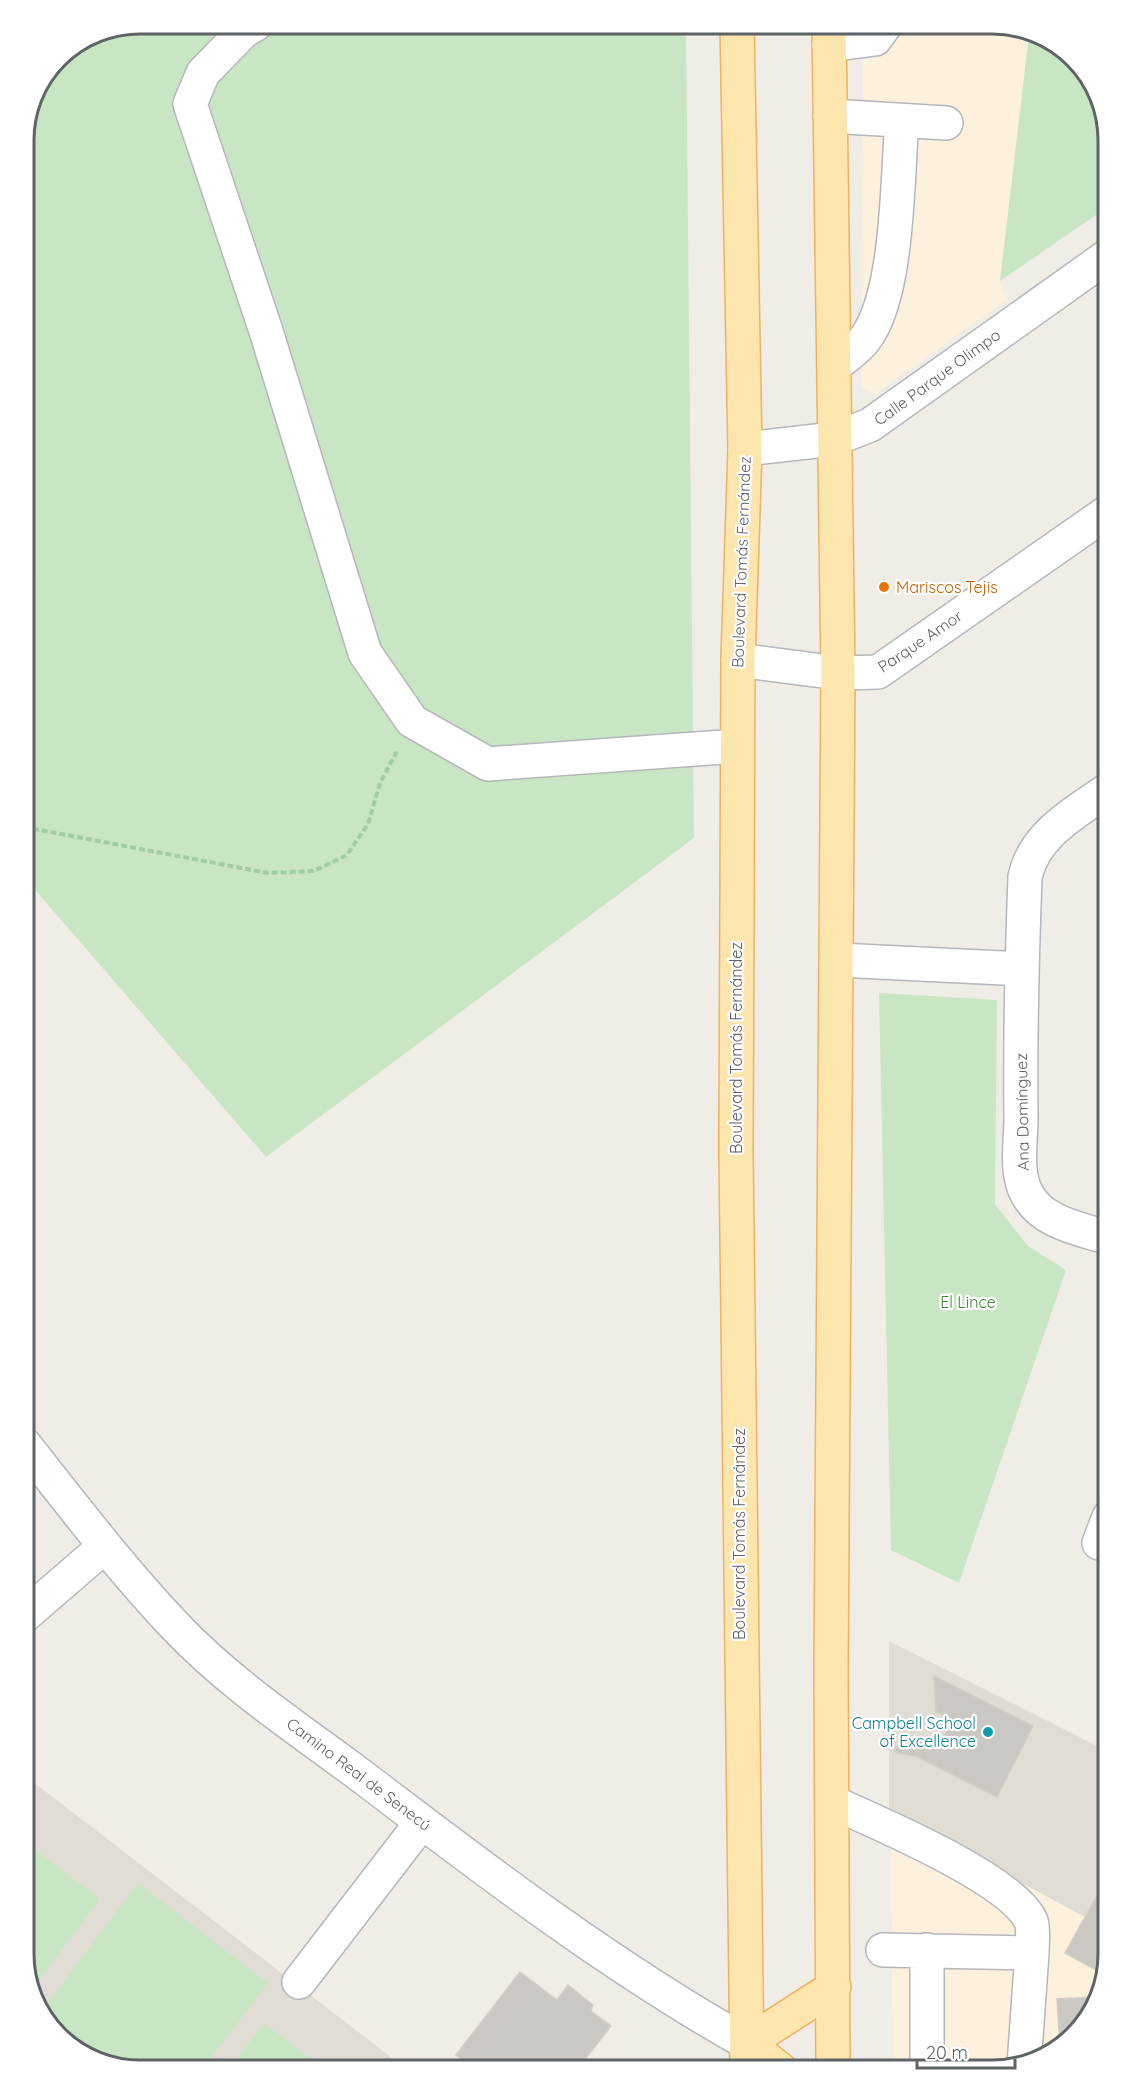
<svg xmlns="http://www.w3.org/2000/svg" width="1133" height="2095" viewBox="0 0 1133 2095" font-family="Quicksand,sans-serif">
  <style>
    .commercial { fill: #fdf1de }
    .education { fill: #e0dcd4 }
    .green { fill: #c9e6c4 }
    .building { fill: #cbc7c3; stroke: #d4cdc5; stroke-width: 1.5 }
    .lines { fill: none; stroke-linecap: round; stroke-linejoin: round }
    .minor-casing { stroke: #b4b7bb; stroke-width: 36 }
    .major-casing { stroke: #efb260; stroke-width: 36 }
    .path { stroke: #a0cca6; stroke-width: 4; stroke-dasharray: 6 3; stroke-linecap: butt }
    .minor { stroke: #fff; stroke-width: 33 }
    .major { stroke: #fde5ae; stroke-width: 33 }
    .food-dot { fill: #e8710a; stroke: #fff; stroke-width: 2 }
    .culture-dot { fill: #0f9aa8; stroke: #fff; stroke-width: 2 }
    .labels { text-anchor: middle; stroke-width: 4.5; stroke-linejoin: round; paint-order: stroke }
    .street-label { font-size: 16px; fill: #5e6366; stroke: #fff }
    .food-label { font-size: 16px; fill: #c56008; stroke: #fff; text-anchor: start }
    .park-label { font-size: 16px; fill: #3f8437; stroke: #fff }
    .culture-label { font-size: 16px; fill: #0d838f; stroke: #fff; text-anchor: end }
    .rim { fill: none; stroke: #5e6366; stroke-width: 3 }
  </style>
  <rect width="100%" height="100%" fill="#f0ece6"/>
  <!-- commercial -->
  <path class="commercial" d="M 863,24 L 1000,24 L 1029,35 L 1000,281 L 1006,300 L 875,394 L 861,388 Z
    M 889,1641 L 1109,1752 L 1109,1954 L 1089,2019 L 1037,2062 L 992,2071 L 893,2071 Z"/>
  <!-- education -->
  <path class="education" d="M 889,1641 L 1109,1752 L 1109,1874 L 1085,1917 L 889,1812 Z
    M 24,1775 L 409,2071 L 134,2071 L 76,2051 L 33,1999 L 24,1954 Z"/>
  <!-- green -->
  <path class="green" d="M 141,24 L 686,24 L 694,838 L 266,1157 L 24,877 L 24,134 L 33,96 L 58,58 L 96,33 Z
    M 1029,35 L 1063,48 L 1100,96 L 1109,141 L 1109,206 L 1000,281 Z
    M 879,993 L 997,1000 L 995,1204 L 1028,1246 L 1066,1270 L 959,1583 L 891,1550 Z
    M 24,1841 L 100,1899 L 31,1991 L 24,1954 Z
    M 138,1883 L 268,1983 L 201,2071 C 154,2071 102,2074 65,2039 C 57,2030 50,2019 42,2010 Z
    M 264,2023 L 327,2071 L 228,2071 Z"/>
  <!-- building -->
  <path class="building" d="M 934,1676 L 1033,1726 L 997,1797 L 916,1756 L 896,1753 L 895,1747 L 914,1750 L 923,1739 L 939,1747 L 952,1720 L 936,1712 Z
    M 1109,1874 L 1109,1954 L 1103,1974 L 1065,1953 Z
    M 520,1972 L 557,2000 L 568,1985 L 593,2005 L 591,2011 L 611,2026 L 576,2071 L 492,2071 L 485,2066 L 481,2071 L 476,2071 L 456,2055 Z
    M 1096,1997 L 1089,2019 L 1060,2044 L 1057,1999 Z"/>
  <g class="lines">
    <defs>
      <path id="minor" d="M 256,24 L 243,32 L 203,73 L 190,104 L 266,331 L 365,653 L 412,721 L 488,764 L 737,746
        M 829,45 L 875,39 L 886,24
        M 830,116 L 946,123
        M 834,366 C 844,358 857,350 865,339 C 899,294 897,178 902,121
        M 745,449 L 834,439 L 870,425 L 1109,255
        M 738,660 L 838,673 L 878,672 L 1109,511
        M 838,960 L 1022,969
        M 1109,1238 C 1081,1229 1042,1223 1027,1194 C 1015,1173 1021,1141 1021,1118 C 1020,1037 1022,957 1025,877 C 1034,834 1076,812 1109,789
        M 24,1444 C 73,1506 121,1569 176,1627 C 232,1686 303,1732 368,1781 C 490,1874 614,1968 747,2043
        M 1099,1543 L 1109,1517
        M 24,1616 L 105,1546
        M 832,1802 C 876,1822 1012,1879 1031,1921 C 1034,1929 1032,1943 1032,1953
        M 883,1950 L 1032,1953 L 1024,2065
        M 299,1982 L 422,1822
        M 927,2071 L 927,1950"/>
      <path id="major" d="M 737,24 L 745,449 L 738,660 L 736,1150 L 747,2071
        M 829,24 L 838,673 L 831,1671 L 833,2071
        M 782,2071 L 747,2043 L 834,1987"/>
    </defs>
    <!-- minor casing -->
    <use href="#minor" class="minor-casing"/>
    <!-- major casing -->
    <use href="#major" class="major-casing"/>
    <!-- path -->
    <path class="path" d="M 24,827 L 268,873 L 314,871 L 347,855 L 368,824 L 380,783 L 398,749"/>
    <!-- minor -->
    <use href="#minor" class="minor"/>
    <!-- major -->
    <use href="#major" class="major"/>
  </g>
  <!-- markers -->
  <circle class="food-dot" cx="884" cy="587" r="6"/>
  <circle class="culture-dot" cx="988" cy="1732" r="6"/>
  <g class="labels">
    <!-- street labels -->
    <g class="street-label">
      <text transform="translate(937 377) rotate(-36)" y="6">Calle Parque Olimpo</text>
      <text transform="translate(741 562) rotate(-88)" y="6">Boulevard Tomás Fernández</text>
      <text transform="translate(920 641) rotate(-34)" y="6">Parque Amor</text>
      <text transform="translate(736 1048) rotate(-90)" y="6">Boulevard Tomás Fernández</text>
      <text transform="translate(1022 1112) rotate(-91)" y="6">Ana Domínguez</text>
      <text transform="translate(739 1534) rotate(-90)" y="6">Boulevard Tomás Fernández</text>
      <text transform="translate(359 1774) rotate(37)" y="6">Camino Real de Senecú</text>
    </g>
    <!-- food labels -->
    <g class="food-label">
      <text x="896" y="593">Mariscos Tejis</text>
    </g>
    <!-- park labels -->
    <g class="park-label">
      <text x="968" y="1308">El Lince</text>
    </g>
    <!-- culture labels -->
    <g class="culture-label">
      <text x="976" y="1729">Campbell School<tspan x="976" dy="18">of Excellence</tspan></text>
    </g>
  </g>
  <!-- crop -->
  <path d="M0 0H1133V2095H0ZM140 34H992A106 106 0 0 1 1098 140V1954A106 106 0 0 1 992 2060H140A106 106 0 0 1 34 1954V140A106 106 0 0 1 140 34Z" fill="#fff" fill-rule="evenodd"/>
  <path class="rim" d="M140 34H992A106 106 0 0 1 1098 140V1954A106 106 0 0 1 992 2060H140A106 106 0 0 1 34 1954V140A106 106 0 0 1 140 34Z"/>
  <!-- scale -->
  <path d="M917 2059v9h98v-9" fill="none" stroke="#5e6366" stroke-width="3"/>
  <text x="926" y="2059" font-size="18" fill="#5e6366" stroke="#ffffff" stroke-width="4.5" paint-order="stroke">20 m</text>
</svg>
